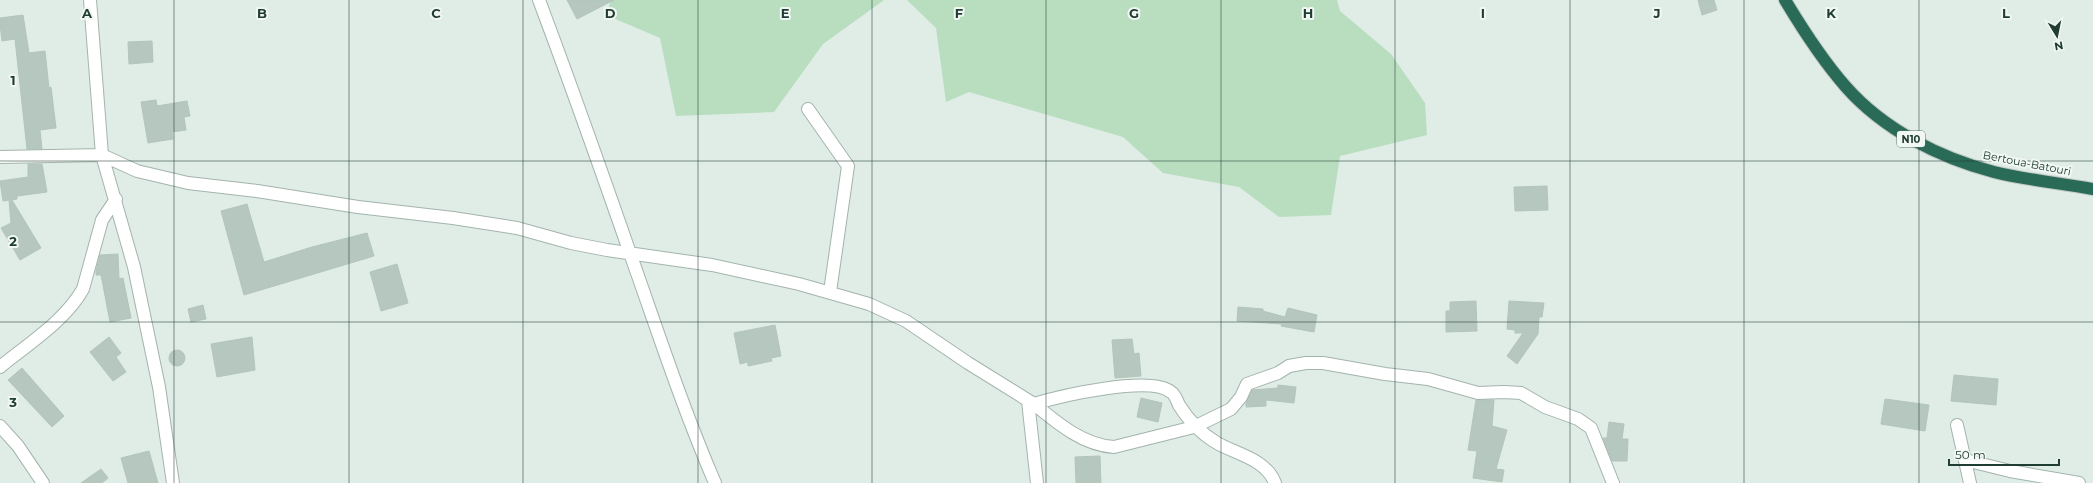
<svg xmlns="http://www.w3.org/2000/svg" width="2093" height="483" viewBox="0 0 2093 483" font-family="Montserrat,sans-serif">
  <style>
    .green { fill: #b8debf }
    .building { fill: #b5c7be; stroke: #b2c6bc }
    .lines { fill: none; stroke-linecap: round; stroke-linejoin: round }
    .street-casing { stroke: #a3b4ad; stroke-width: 14 }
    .highway-casing { stroke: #c1c9c6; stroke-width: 14 }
    .street { stroke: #fff; stroke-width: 12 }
    .highway { stroke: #2a6b57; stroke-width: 12 }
    .grid { fill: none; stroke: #203d33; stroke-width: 1; stroke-opacity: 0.55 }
    .labels { text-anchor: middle; stroke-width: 4; stroke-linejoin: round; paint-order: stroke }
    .shield { fill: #f1f8f4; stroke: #5f756d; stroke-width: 1 }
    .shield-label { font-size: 10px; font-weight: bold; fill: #203d33 }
    .street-label { font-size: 11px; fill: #203d33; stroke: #f1f8f4 }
    .grid-label { font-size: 13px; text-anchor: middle; font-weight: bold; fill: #203d33; stroke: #f1f8f4; stroke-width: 4; stroke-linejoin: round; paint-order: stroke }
  </style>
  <rect width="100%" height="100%" fill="#e0ece6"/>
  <!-- green -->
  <path class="green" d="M 611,0 L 884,0 L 823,44 L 774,112 L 676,116 L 660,38 L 606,15 Z
    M 907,0 L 1337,0 L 1340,11 L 1391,54 L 1425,103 L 1427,135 L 1340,156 L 1331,215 L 1279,217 L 1239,187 L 1163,173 L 1123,137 L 969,92 L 946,102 L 936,28 Z"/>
  <!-- building -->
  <path class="building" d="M 567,0 L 614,0 L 577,19 Z
    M 1698,0 L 1714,0 L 1717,10 L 1702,15 Z
    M 23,15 L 29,53 L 45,51 L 49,88 L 51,87 L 56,128 L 40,130 L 42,149 L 27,149 L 15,39 L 2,41 L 0,24 L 0,18 Z
    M 152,41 L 153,62 L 129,64 L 128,42 Z
    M 156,100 L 157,106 L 187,101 L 190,116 L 184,117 L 186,130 L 172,132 L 173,139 L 148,143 L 141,102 Z
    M 28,164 L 42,164 L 47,192 L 17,196 L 17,199 L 12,200 L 41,248 L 20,260 L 1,228 L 11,223 L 9,200 L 3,201 L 0,181 L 28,177 Z
    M 1547,186 L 1548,210 L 1515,211 L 1514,187 Z
    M 247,204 L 264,262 L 312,247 L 367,233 L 374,256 L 244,295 L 221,211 Z
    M 118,254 L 119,279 L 123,278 L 131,318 L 110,322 L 101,275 L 96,275 L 96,271 L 100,255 Z
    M 397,264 L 408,303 L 381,311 L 370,272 Z
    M 1476,301 L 1477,331 L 1446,332 L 1446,311 L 1450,311 L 1450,302 Z
    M 1509,301 L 1544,303 L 1542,317 L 1539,317 L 1538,334 L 1517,364 L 1507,356 L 1523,333 L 1515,333 L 1515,330 L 1507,329 Z
    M 203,305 L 206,319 L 191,322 L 188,309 Z
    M 1238,307 L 1263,309 L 1263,311 L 1285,317 L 1288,308 L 1317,315 L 1314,332 L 1281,326 L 1282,324 L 1237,321 Z
    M 775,325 L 781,356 L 771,358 L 772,361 L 748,366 L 748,362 L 740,364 L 734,333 Z
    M 109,337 L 121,353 L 116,357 L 126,372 L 113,381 L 90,352 Z
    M 252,337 L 255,370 L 217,377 L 211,344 Z
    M 1132,339 L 1134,354 L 1139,353 L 1141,376 L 1115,378 L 1112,340 Z
    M169 358a8 8 0 1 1 16 0a8 8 0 1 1-16 0Z
    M 22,368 L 64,416 L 52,427 L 8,380 Z
    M 1954,375 L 1998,379 L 1996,405 L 1951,401 Z
    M 1278,385 L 1296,387 L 1294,403 L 1266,400 L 1266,406 L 1246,407 L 1246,403 L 1252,390 L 1278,388 Z
    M 1141,398 L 1162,403 L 1158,422 L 1137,417 Z
    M 1885,399 L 1929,405 L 1925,431 L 1881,424 Z
    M 1476,400 L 1494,400 L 1492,426 L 1507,430 L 1496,469 L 1504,470 L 1502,482 L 1473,478 L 1477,451 L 1468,450 Z
    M 1609,422 L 1624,424 L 1622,439 L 1628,439 L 1627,461 L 1612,461 L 1603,438 L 1607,438 Z
    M 149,451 L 158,483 L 128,483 L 121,458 Z
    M 1100,456 L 1101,483 L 1076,483 L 1075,457 Z
    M 101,469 L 108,478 L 102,483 L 81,483 Z"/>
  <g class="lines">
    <defs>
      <path id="street" d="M 90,0 L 102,155 L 134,267 L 159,387 L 173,483
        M 539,0 C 571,85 601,170 631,256 C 658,332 683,409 715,483
        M 808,109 L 848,166 L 830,292
        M 0,157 L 102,155 L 137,171 L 188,183 L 257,191 L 358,207 L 453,218 L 517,228 L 571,243 L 607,250 L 712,265 L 799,284 L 869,304 L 906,321 L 968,363 L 1034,404 C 1060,396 1150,375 1171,392 C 1175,394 1177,401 1179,405 C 1189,421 1200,433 1217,443 C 1236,454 1266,459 1275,483
        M 0,367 C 28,344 65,321 83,289 L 102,220 L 116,199
        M 1028,401 L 1037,483
        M 1034,404 C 1057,423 1083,445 1114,447 L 1194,427 L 1231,409 L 1241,397 L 1247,384 L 1278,373 L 1289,366 L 1306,363 L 1323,363 L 1385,374 L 1428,379 L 1478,393 L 1504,392 L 1521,393 L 1545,407 L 1578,419 L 1591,428 L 1613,483
        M 1957,425 L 1970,483
        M 0,426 L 18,446 L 43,483
        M 1965,460 L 2010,471 L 2079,483"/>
      <path id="highway" d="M 1785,0 C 1803,30 1823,61 1846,87 C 1884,130 1940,158 1994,172 C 2026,180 2060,183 2093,189"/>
    </defs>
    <!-- street casing -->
    <use href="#street" class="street-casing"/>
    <!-- highway casing -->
    <use href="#highway" class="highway-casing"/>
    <!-- street -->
    <use href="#street" class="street"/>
    <!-- highway -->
    <use href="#highway" class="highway"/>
  </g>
  <!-- grid -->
  <path class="grid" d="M 174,0 L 174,483M 349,0 L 349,483M 523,0 L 523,483M 698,0 L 698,483M 872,0 L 872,483M 1046,0 L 1046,483M 1221,0 L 1221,483M 1395,0 L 1395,483M 1570,0 L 1570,483M 1744,0 L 1744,483M 1919,0 L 1919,483M 0,161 L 2093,161M 0,322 L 2093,322"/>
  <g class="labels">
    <!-- shield labels -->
    <rect class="shield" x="1897" y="131" width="28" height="16" rx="3"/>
    <g class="shield-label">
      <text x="1911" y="143">N10</text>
    </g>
    <!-- street labels -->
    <g class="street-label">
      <text transform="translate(2027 163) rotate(11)" y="4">Bertoua-Batouri</text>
    </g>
  </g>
  <g class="grid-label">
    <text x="87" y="18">A</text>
    <text x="262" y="18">B</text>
    <text x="436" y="18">C</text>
    <text x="610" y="18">D</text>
    <text x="785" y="18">E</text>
    <text x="959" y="18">F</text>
    <text x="1134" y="18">G</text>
    <text x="1308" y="18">H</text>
    <text x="1483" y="18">I</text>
    <text x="1657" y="18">J</text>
    <text x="1831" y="18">K</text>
    <text x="2006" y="18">L</text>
    <text x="13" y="85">1</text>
    <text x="13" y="246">2</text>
    <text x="13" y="407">3</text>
  </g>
  <!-- north arrow -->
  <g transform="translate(2057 36) rotate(170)" stroke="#f1f8f4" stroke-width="3" paint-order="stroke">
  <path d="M0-3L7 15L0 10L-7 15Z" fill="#203d33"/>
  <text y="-6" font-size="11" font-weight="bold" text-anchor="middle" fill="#203d33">N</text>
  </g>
  <!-- scale -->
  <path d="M1949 459v6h110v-6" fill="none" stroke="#203d33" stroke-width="2"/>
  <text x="1955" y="459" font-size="12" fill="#203d33" stroke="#f1f8f4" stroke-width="3" paint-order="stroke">50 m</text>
</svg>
